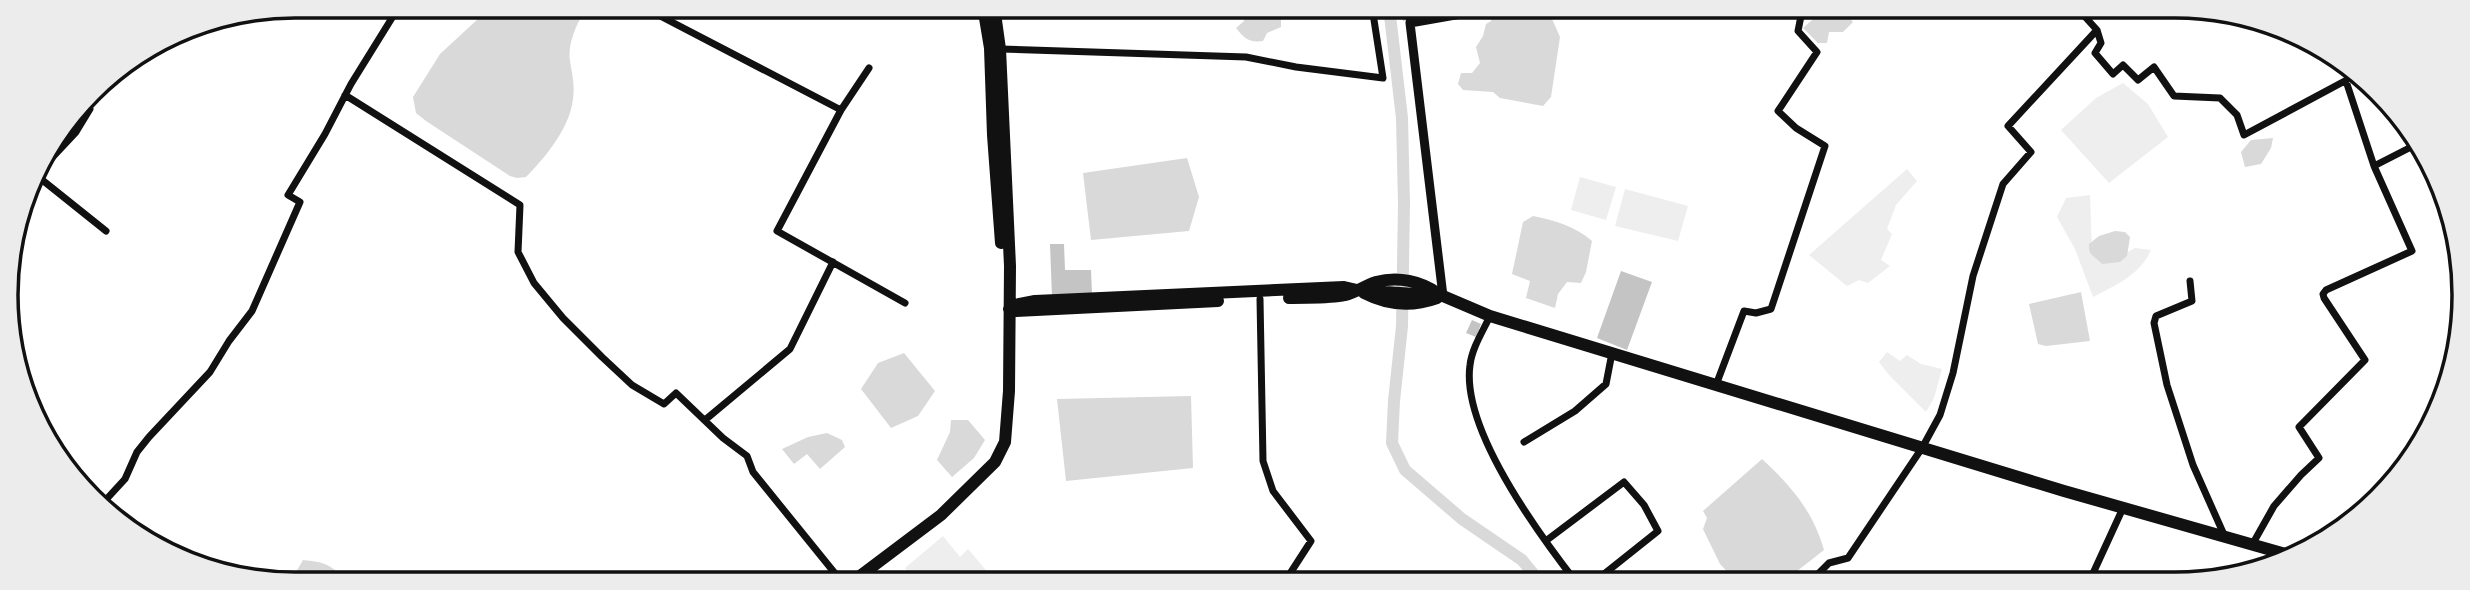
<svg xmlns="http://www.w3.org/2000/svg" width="2470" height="590" viewBox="0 0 2470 590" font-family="'Alegreya Sans',sans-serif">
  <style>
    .green { fill: #eee }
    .water { fill: #d9d9d9 }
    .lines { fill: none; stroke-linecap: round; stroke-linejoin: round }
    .canal { stroke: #d9d9d9; stroke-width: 12 }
    .building { fill: #c4c4c4 }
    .minor { stroke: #111; stroke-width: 7 }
    .tertiary { stroke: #111; stroke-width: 9 }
    .trunk { stroke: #111; stroke-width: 12 }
    .rim { fill: none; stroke: #111; stroke-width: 3.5 }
  </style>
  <rect width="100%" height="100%" fill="#fff"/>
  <!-- green -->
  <path class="green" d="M 2123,83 L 2148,104 L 2168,137 L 2109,183 L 2061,130 L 2096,98 Z
    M 1907,169 L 1917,181 L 1896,205 L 1887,229 L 1892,234 L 1881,260 L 1890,266 L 1868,283 L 1859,280 L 1847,286 L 1809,255 Z
    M 1580,177 L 1616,187 L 1606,220 L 1571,210 Z
    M 1625,189 L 1688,206 L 1678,241 L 1615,226 Z
    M 2090,195 L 2092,252 L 2112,261 L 2135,248 L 2151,250 C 2140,275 2116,285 2093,297 L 2075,249 L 2057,217 L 2066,198 Z
    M 1887,352 L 1900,361 L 1907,355 L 1921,364 L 1942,369 L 1934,398 L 1926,412 L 1889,375 L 1879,362 Z
    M 943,536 L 960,557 L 968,549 L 996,582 L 916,582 L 905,568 Z"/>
  <!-- water -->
  <path class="water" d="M 492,6 L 588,6 C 578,20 567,43 570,61 C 572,74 575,85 573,99 C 570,127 546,157 526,177 L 517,178 L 510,176 L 426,121 L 416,113 L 413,97 L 440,54 Z
    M 1241,7 L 1282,7 L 1284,12 L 1281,15 L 1281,27 L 1267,33 L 1263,41 C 1249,43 1244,38 1236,28 L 1244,21 Z
    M 1527,7 L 1542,7 L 1553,21 L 1560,37 L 1551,97 L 1543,106 L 1500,98 L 1493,92 L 1463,90 L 1458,84 L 1461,73 L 1472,73 L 1480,63 L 1476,47 L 1483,36 L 1486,24 L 1491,21 L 1494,11 Z
    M 1827,7 L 1840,7 L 1853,22 L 1843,32 L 1829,32 L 1827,43 L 1818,43 L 1803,28 Z
    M 2273,138 L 2271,148 L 2261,164 L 2245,167 L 2241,152 L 2251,140 Z
    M 1187,158 L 1199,197 L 1189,231 L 1091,240 L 1083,173 Z
    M 1533,216 C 1555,220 1576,227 1592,241 L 1586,272 L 1581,283 L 1567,282 L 1558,294 L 1555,308 L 1526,298 L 1530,281 L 1512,274 L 1523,222 Z
    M 2115,231 L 2125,232 L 2130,237 L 2127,256 L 2120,262 L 2102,264 C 2095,256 2088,256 2089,244 L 2099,236 Z
    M 2081,292 L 2090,341 L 2046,346 L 2038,344 L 2029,304 Z
    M 904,353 L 935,391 L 918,416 L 891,428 L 861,389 L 878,363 Z
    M 1191,396 L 1193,468 L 1066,481 L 1057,399 Z
    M 951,420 L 968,420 L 985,440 L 974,458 L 952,477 L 937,460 L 950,432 Z
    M 827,433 L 842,440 L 845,447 L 820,469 L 807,454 L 794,464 L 782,449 L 808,437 Z
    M 1762,459 C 1791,486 1813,511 1824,550 L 1783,582 L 1737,582 L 1720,564 L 1703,529 L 1707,518 L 1703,511 Z
    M 303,560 C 322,562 335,564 343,582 L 292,582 L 292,579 Z"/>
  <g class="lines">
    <!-- canal -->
    <path class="canal" d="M 1389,7 L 1402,118 L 1404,203 L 1402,326 L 1394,401 L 1392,443 L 1405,470 L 1462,519 L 1522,560 L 1540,582"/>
  </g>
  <!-- building -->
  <path class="building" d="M 1400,7 L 1449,7 L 1449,8 L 1403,21 Z
    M 1050,244 L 1064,244 L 1065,270 L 1091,270 L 1092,294 L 1052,297 Z
    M 1621,271 L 1652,282 L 1627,350 L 1597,338 Z
    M 1472,320 L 1481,324 L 1476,337 L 1466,333 Z"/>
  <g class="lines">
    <!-- minor -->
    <path class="minor" d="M 641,6 L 841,110
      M 1407,7 L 1410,23
      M 2077,8 L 2097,30
      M 1000,49 L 1246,57 L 1296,67 L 1383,78 L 1372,7
      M 869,68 L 841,110 L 777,231 L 905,303
      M 2346,81 L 2374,166 L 2417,144
      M 345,95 L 520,205 L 518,252 L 534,283 L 563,318 L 602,357 L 632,385 L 664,404 L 676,393 L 723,438 L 747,456 L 753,472 L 842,582
      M 36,175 L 106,231
      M 32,179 L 76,132 L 90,109 L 85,102
      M 2190,281 L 2192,301 L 2156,316 L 2154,323 L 2167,385 L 2193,465 L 2225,537
      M 1260,299 L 1263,461 L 1273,491 L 1311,541 L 1291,572 L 1299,582
      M 1490,316 C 1483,331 1472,348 1470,365 C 1461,429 1538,533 1576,582
      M 1716,385 L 1744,311 L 1756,313 L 1771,309 L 1825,146 L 1796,128 L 1778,111 L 1817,52 L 1798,31 L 1802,11 L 1799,7
      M 705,420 L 790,349 L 833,262
      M 1524,442 L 1575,411 L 1606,384 L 1612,353
      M 102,504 L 125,479 L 137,452 L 149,437 L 210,372 L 229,341 L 252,311 L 300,202 L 288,195 L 325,134 L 351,84 L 400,5
      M 1547,540 L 1624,482 L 1644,505 L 1658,531 L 1594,582
      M 2252,545 L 2274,506 L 2301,475 L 2319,458 L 2299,427 L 2365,360 L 2324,298 L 2323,294 L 2326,290 L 2412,251 L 2374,166
      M 1810,582 L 1829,563 L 1848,558 L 1922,448 L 1940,415 L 1953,373 L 1973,276 L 2003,184 L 2031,152 L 2008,126 L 2097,30 L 2101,43 L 2095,53 L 2113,74 L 2123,65 L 2138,80 L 2154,67 L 2174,96 L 2220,98 L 2237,115 L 2244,135 L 2356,75
      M 2089,582 L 2123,508"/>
    <!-- tertiary -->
    <path class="tertiary" d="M 1443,296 L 1410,23 L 1461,14 L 1480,7"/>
    <!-- trunk -->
    <path class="trunk" d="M 983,6 L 990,48 L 993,135 L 1001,243
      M 1364,293 C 1387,305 1412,307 1437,298
      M 1289,298 C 1306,297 1328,299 1345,295 C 1356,293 1365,285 1376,282 C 1398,276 1421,281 1439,294
      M 1009,309 L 1014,305 L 1035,301 L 1344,287 L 1357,290 L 1443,296 L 1490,316 L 2064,491 L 2296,557
      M 1016,311 L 1218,301
      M 852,582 L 941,515 L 995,462 L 1005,442 L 1009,391 L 1010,266 L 1000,49 L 994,6"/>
  </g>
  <!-- crop -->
  <path d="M0 0H2470V590H0ZM295 18H2175A277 277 0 0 1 2452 295V295A277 277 0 0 1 2175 572H295A277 277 0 0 1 18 295V295A277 277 0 0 1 295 18Z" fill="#ececec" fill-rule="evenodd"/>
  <path class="rim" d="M295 18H2175A277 277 0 0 1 2452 295V295A277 277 0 0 1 2175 572H295A277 277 0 0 1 18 295V295A277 277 0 0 1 295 18Z"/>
</svg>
